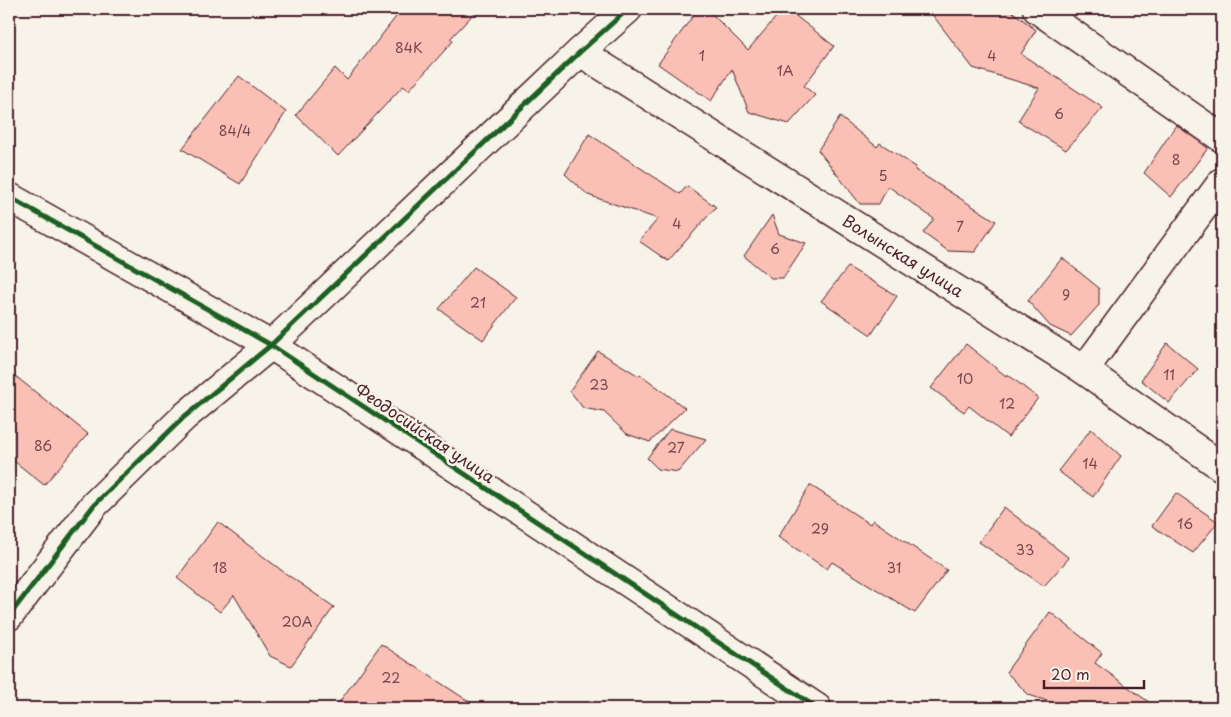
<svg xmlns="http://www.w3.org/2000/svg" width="1231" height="717" viewBox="0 0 1231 717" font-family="'Playpen Sans',sans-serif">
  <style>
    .building { fill: #fbc0b5; stroke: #4a1f2b }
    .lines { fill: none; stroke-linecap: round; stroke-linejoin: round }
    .street-casing { stroke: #4a1f2b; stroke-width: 31 }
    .street { stroke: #f7f3e8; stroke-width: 28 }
    .cycleway-casing { stroke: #f7f3e8; stroke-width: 8 }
    .cycleway { stroke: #1b5e20; stroke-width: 5 }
    .labels { text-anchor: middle; stroke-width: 5; stroke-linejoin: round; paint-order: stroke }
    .number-label { font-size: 14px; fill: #76474e }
    .street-label { font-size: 16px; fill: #4a1f2b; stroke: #f7f3e8 }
  </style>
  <rect width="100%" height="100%" fill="#f7f3e8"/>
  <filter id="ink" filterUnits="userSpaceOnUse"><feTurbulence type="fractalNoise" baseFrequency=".02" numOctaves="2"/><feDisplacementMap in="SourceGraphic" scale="10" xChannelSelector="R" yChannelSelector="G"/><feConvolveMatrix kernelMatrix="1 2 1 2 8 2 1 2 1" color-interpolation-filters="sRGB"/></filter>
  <g filter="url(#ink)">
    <!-- building -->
    <path class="building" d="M 402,9 L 478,9 L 450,39 L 453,41 L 409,90 L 403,86 L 338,156 L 296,115 L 335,68 L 347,80 Z
      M 698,9 L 707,9 L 748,50 L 783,9 L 787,9 L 834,46 L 804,86 L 815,95 L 789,124 L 749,112 L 732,69 L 711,101 L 658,64 Z
      M 928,9 L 1009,9 L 1036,30 L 1021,54 L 1103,108 L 1066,150 L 1018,121 L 1039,88 L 973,68 Z
      M 239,76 L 286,112 L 240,184 L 182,149 Z
      M 840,117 L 877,147 L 880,143 L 916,167 L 915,170 L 996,221 L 975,252 L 948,251 L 923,233 L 934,219 L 888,186 L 879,204 L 860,204 L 818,150 Z
      M 1176,125 L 1208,148 L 1171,197 L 1144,173 Z
      M 589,134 L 680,194 L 687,186 L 716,207 L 668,261 L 639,241 L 658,219 L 588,195 L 565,174 Z
      M 772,215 L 779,234 L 806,243 L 783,278 L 771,278 L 744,256 Z
      M 1062,258 L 1099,288 L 1099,305 L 1071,336 L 1050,326 L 1028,301 Z
      M 474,267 L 516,297 L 483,340 L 439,309 Z
      M 848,267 L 897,296 L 871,335 L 821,301 Z
      M 1167,343 L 1198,369 L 1169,403 L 1141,380 Z
      M 966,344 L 1006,376 L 1007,374 L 1038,398 L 1008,437 L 969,406 L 964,412 L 931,388 Z
      M 598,351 L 639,376 L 640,374 L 685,408 L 650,442 L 627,434 L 604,412 L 583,408 L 570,391 Z
      M 9,371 L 88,434 L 44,485 L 9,457 Z
      M 670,429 L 706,439 L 678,472 L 658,469 L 647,458 Z
      M 1091,429 L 1121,456 L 1093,497 L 1058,471 Z
      M 810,485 L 870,524 L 873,520 L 947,570 L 915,613 L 832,562 L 827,569 L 778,537 Z
      M 1176,493 L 1218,522 L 1193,553 L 1152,526 Z
      M 1004,507 L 1069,558 L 1044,586 L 979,542 Z
      M 218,522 L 285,573 L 334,607 L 291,666 L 270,656 L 234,595 L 220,612 L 177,578 Z
      M 1050,612 L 1102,653 L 1095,663 L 1157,708 L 1068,708 L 1029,695 L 1006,672 Z
      M 381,644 L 479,708 L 335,708 Z"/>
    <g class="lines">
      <defs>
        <g id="street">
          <path d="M 1037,9 L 1222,138"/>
          <path id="s1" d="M 580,52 L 1084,370 L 1222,467"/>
          <path d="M 9,197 L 271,345 L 817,708"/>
          <path d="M 1084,370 L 1222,182"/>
          <path d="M 9,616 L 94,505 L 184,417 L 271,345 L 580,52 L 628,9"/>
        </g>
      </defs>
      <!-- street casing -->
      <use href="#street" class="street-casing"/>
      <!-- street -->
      <use href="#street" class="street"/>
      <defs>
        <path id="cycleway" d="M 9,197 L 271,345 L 817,708
          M 9,616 L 94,505 L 184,417 L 271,345 L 580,52 L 628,9"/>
      </defs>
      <!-- cycleway casing -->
      <use href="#cycleway" class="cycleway-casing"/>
      <!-- cycleway -->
      <use href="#cycleway" class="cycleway"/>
    </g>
  </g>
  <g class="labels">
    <!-- number labels -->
    <g class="number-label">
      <text x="409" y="53">84К</text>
      <text x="702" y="61">1</text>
      <text x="992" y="61">4</text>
      <text x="785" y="76">1А</text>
      <text x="1059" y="119">6</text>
      <text x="235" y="136">84/4</text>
      <text x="1176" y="165">8</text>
      <text x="883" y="181">5</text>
      <text x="677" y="229">4</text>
      <text x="960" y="232">7</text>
      <text x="775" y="254">6</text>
      <text x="1066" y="300">9</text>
      <text x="478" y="308">21</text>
      <text x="1169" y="380">11</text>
      <text x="965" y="384">10</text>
      <text x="599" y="390">23</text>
      <text x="1007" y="409">12</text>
      <text x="43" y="451">86</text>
      <text x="676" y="453">27</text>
      <text x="1090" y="469">14</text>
      <text x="1185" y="529">16</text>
      <text x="820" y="534">29</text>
      <text x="1025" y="555">33</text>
      <text x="220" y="573">18</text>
      <text x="894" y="573">31</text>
      <text x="297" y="627">20А</text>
      <text x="391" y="683">22</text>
    </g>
    <!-- street labels -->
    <g class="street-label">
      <text dy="6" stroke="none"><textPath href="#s1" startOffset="382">Волынская улица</textPath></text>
      <text transform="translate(425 433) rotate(34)" y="6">Феодосийская улица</text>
    </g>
  </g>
  <!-- margin -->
  <rect width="1231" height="717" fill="none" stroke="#f7f3e8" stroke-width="30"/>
  <rect x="15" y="15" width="1201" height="687" fill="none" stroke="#4a1f2b" stroke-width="2" filter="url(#ink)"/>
  <!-- scale -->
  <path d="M1044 680v8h100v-8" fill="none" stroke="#4a1f2b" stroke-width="2.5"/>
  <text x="1051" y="680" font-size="15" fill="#4a1f2b" stroke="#f7f3e8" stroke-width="4" paint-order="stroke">20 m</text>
</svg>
